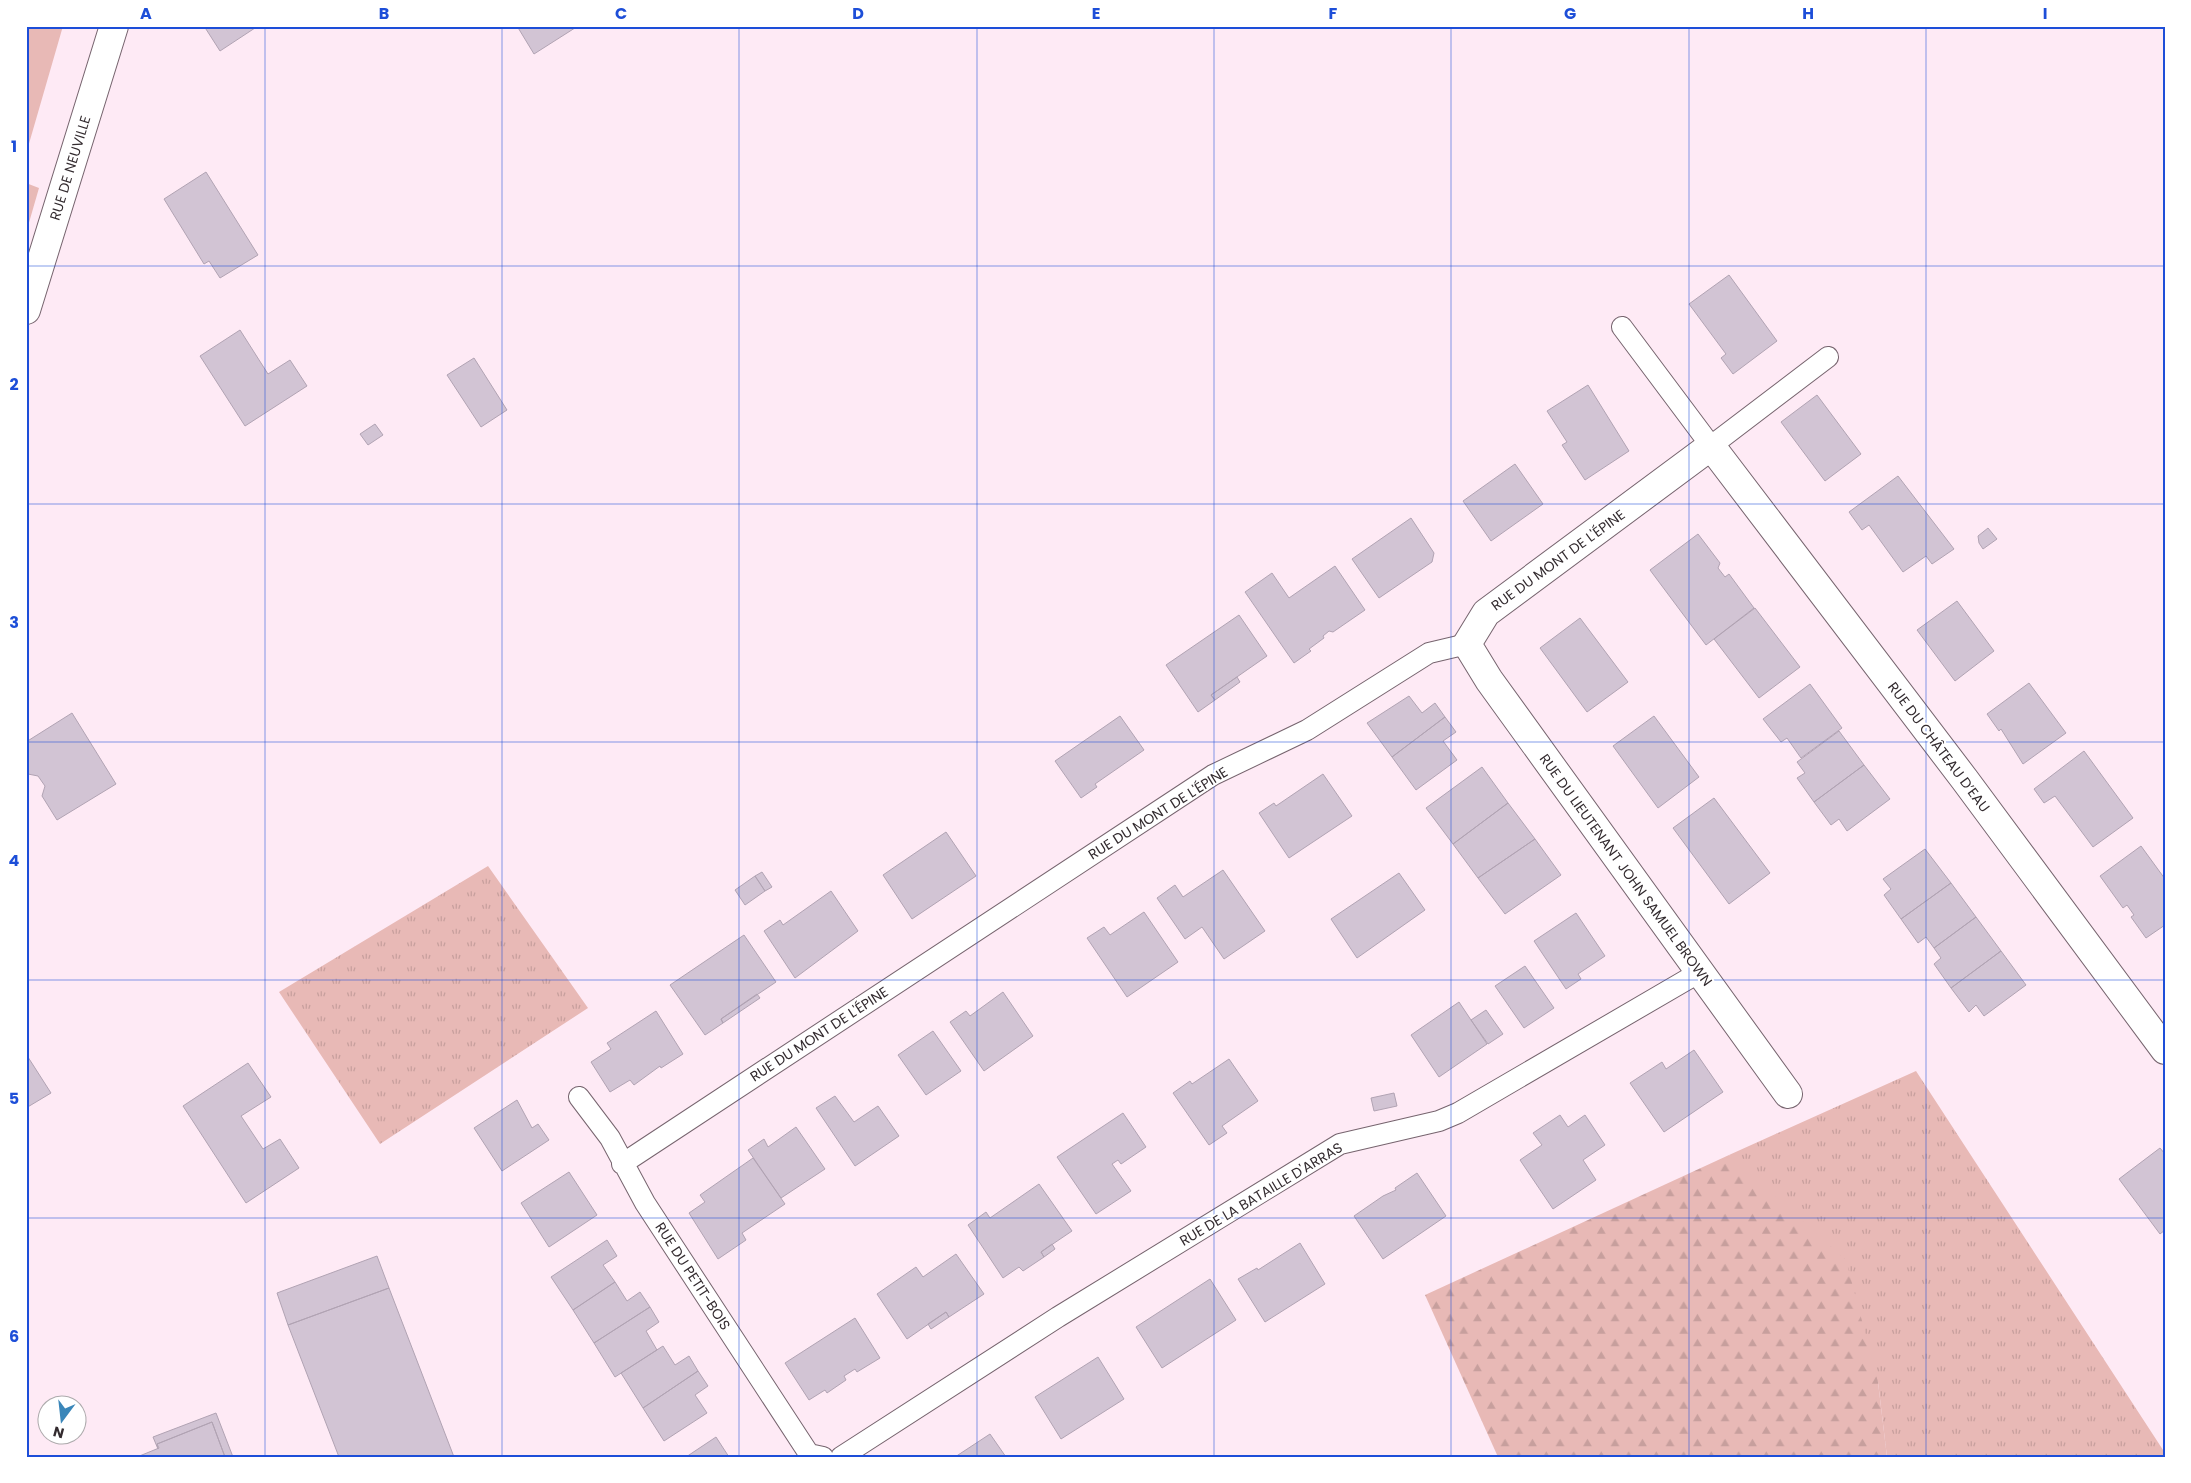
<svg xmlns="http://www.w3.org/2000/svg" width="2191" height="1483" viewBox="0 0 2191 1483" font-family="Poppins,sans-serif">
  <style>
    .grass { fill: url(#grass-tufts) }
    .forest { fill: url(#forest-firs) }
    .pitch { fill: #e8b9b6 }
    .building { fill: #d2c4d4; stroke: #b1a3b3 }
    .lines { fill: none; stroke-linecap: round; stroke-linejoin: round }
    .service-casing { stroke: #76646e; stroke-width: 22 }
    .minor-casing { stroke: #76646e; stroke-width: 30 }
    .service { stroke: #fff; stroke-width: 20 }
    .minor { stroke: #fff; stroke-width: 28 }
    .grid { fill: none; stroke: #1d4ed8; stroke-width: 1; stroke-opacity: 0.55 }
    .labels { text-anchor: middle; stroke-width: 4; stroke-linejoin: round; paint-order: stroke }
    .street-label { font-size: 14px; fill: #332b2f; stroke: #fff }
    .neatline { fill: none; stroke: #1d4ed8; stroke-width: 2 }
    .grid-label { font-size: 16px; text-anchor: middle; font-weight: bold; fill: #1d4ed8 }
  </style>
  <defs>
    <pattern id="grass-tufts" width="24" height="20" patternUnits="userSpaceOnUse" patternTransform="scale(1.25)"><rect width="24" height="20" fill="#e8b9b6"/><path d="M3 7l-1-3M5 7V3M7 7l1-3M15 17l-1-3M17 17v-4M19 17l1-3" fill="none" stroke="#c79f9d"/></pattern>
    <pattern id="forest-firs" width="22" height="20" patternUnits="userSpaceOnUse" patternTransform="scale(1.25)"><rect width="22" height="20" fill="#e8b9b6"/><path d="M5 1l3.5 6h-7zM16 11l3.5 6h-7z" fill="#c79f9d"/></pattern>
  </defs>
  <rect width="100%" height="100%" fill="#feeaf5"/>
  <!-- grass -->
  <path class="grass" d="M 488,866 L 588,1008 L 380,1144 L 279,992 Z
    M 1916,1071 L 2165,1453 L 2165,1457 L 1887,1457 L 1878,1382 L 1729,1155 Z"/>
  <!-- forest -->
  <path class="forest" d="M 1729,1155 L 1846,1260 L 1878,1382 L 1887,1457 L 1498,1457 L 1425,1295 Z"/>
  <!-- pitch -->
  <path class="pitch" d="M 26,26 L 63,26 L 26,154 Z
    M 26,183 L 39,188 L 26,233 Z"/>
  <!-- building -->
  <path class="building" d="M 204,26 L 258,26 L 220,51 Z
    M 517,26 L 578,26 L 534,54 Z
    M 206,172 L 258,255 L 220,278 L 209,261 L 204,264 L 164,199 Z
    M 1729,275 L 1777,341 L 1733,374 L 1721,358 L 1726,354 L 1689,304 Z
    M 240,330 L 268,374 L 290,360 L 307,386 L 245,426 L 200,356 Z
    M 474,358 L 507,410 L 481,427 L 447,375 Z
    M 1588,385 L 1629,451 L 1585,480 L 1562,445 L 1567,442 L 1547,411 Z
    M 1817,395 L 1861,454 L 1825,481 L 1781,422 Z
    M 375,424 L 383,435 L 368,445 L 360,434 Z
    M 1515,464 L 1543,504 L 1491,541 L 1463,501 Z
    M 1898,476 L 1954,549 L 1932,564 L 1926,556 L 1903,572 L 1869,525 L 1862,530 L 1849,512 Z
    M 1411,518 L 1434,553 L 1432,562 L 1379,598 L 1352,559 Z
    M 1988,528 L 1997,539 L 1983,549 L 1979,543 L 1978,536 Z
    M 1698,534 L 1720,563 L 1718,568 L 1725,577 L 1729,574 L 1754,608 L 1706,645 L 1650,570 Z
    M 1335,566 L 1365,610 L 1333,632 L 1329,631 L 1323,636 L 1324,638 L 1309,649 L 1311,651 L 1294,663 L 1245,592 L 1272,573 L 1289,598 Z
    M 1957,601 L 1994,651 L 1955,681 L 1917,630 Z
    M 1755,608 L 1800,667 L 1759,698 L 1714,639 Z
    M 1239,615 L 1267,656 L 1211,695 L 1215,700 L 1198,712 L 1166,665 Z
    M 1580,618 L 1628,682 L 1587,712 L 1540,648 Z
    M 1237,677 L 1240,682 L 1215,700 L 1211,695 Z
    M 2029,683 L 2066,733 L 2023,764 L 2001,729 L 1999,731 L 1987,714 Z
    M 1810,684 L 1842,728 L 1801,758 L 1787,738 L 1781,742 L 1763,719 Z
    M 1409,696 L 1422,713 L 1435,703 L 1445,717 L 1392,757 L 1367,723 Z
    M 72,713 L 116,784 L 57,820 L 42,796 L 45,786 L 38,776 L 28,774 L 26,771 L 26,742 Z
    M 1120,716 L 1144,750 L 1095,784 L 1097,787 L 1081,798 L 1055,761 Z
    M 1654,716 L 1699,777 L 1658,808 L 1613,746 Z
    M 1445,717 L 1456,732 L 1443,741 L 1457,760 L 1416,790 L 1392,757 Z
    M 1839,731 L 1864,765 L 1814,802 L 1797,778 L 1805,773 L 1797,762 Z
    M 2084,751 L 2133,818 L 2093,847 L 2055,796 L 2044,803 L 2034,789 Z
    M 1864,765 L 1890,799 L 1847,831 L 1839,819 L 1831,825 L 1814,802 Z
    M 1482,767 L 1508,803 L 1453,844 L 1426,808 Z
    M 1323,774 L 1352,816 L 1289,858 L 1259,813 L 1274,803 L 1276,806 Z
    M 1714,798 L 1770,873 L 1729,904 L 1673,828 Z
    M 1508,803 L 1535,839 L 1478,878 L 1453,844 Z
    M 946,832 L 976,876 L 912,919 L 883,875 Z
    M 1535,839 L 1561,875 L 1505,914 L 1478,878 Z
    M 2141,846 L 2165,879 L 2165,925 L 2146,938 L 2131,917 L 2134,915 L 2127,905 L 2123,908 L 2100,876 Z
    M 1925,849 L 1951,883 L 1901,919 L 1884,895 L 1891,889 L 1883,879 Z
    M 1223,870 L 1265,931 L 1224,959 L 1202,927 L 1185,939 L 1157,898 L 1175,885 L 1183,897 Z
    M 762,872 L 772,887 L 765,891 L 755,876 Z
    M 1399,873 L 1425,910 L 1357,958 L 1331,919 Z
    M 755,876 L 765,891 L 745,905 L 735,890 Z
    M 1951,883 L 1976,917 L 1934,948 L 1926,937 L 1918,943 L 1901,919 Z
    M 831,891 L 858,931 L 795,978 L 764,931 L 780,920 L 783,925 Z
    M 1144,912 L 1178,962 L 1127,997 L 1087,938 L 1104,927 L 1110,935 Z
    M 1576,913 L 1605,956 L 1578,974 L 1581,979 L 1566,989 L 1534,941 Z
    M 1976,917 L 2001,951 L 1951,988 L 1934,964 L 1941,958 L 1934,948 Z
    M 744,935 L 776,982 L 721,1019 L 723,1023 L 705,1035 L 670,985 Z
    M 2001,951 L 2026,985 L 1984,1016 L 1976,1005 L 1969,1012 L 1951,988 Z
    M 1525,966 L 1554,1008 L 1524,1028 L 1495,986 Z
    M 1003,992 L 1033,1036 L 984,1071 L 950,1022 L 966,1011 L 970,1016 Z
    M 757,994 L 760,998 L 723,1023 L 721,1019 Z
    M 1459,1002 L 1487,1044 L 1439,1077 L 1411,1035 Z
    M 1486,1010 L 1503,1034 L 1488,1044 L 1471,1020 Z
    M 656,1011 L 683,1054 L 661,1068 L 660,1066 L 634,1085 L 630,1080 L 610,1092 L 591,1062 L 611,1049 L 607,1043 Z
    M 933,1031 L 961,1071 L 926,1095 L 898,1055 Z
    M 1694,1050 L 1723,1092 L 1664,1132 L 1630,1083 L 1662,1062 L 1666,1069 Z
    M 26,1054 L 51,1093 L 26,1108 Z
    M 1229,1059 L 1258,1101 L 1222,1126 L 1227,1133 L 1209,1145 L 1173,1093 L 1190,1081 L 1192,1084 Z
    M 248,1063 L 271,1097 L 241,1116 L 263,1149 L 280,1139 L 299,1168 L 246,1203 L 183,1106 Z
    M 1394,1093 L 1397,1106 L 1374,1111 L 1371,1098 Z
    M 835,1096 L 854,1122 L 878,1106 L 899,1136 L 855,1166 L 816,1108 Z
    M 517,1100 L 532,1128 L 538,1124 L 549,1140 L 502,1171 L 474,1128 Z
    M 1123,1113 L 1146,1147 L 1121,1164 L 1118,1160 L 1112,1164 L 1131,1191 L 1096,1214 L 1057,1157 Z
    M 1560,1115 L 1568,1127 L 1585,1115 L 1605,1145 L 1583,1160 L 1596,1180 L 1553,1209 L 1520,1160 L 1542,1145 L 1533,1133 Z
    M 796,1127 L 825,1169 L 781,1198 L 748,1150 L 764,1139 L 768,1147 Z
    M 2160,1148 L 2165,1154 L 2165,1230 L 2160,1234 L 2119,1179 Z
    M 753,1158 L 785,1204 L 742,1233 L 746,1240 L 718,1259 L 689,1213 L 705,1202 L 700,1195 Z
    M 569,1172 L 597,1215 L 549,1247 L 521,1203 Z
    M 1417,1173 L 1446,1216 L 1383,1259 L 1354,1216 L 1383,1196 L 1396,1190 L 1395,1188 Z
    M 1039,1184 L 1072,1231 L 1041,1252 L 1044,1257 L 1023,1271 L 1019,1267 L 1003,1278 L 968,1225 L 986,1212 L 990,1218 Z
    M 607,1240 L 617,1256 L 603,1265 L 615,1282 L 573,1310 L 551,1277 Z
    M 1300,1243 L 1325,1284 L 1265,1322 L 1238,1279 L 1257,1268 L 1258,1270 Z
    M 1052,1244 L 1055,1249 L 1044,1257 L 1041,1252 Z
    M 956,1254 L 984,1294 L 949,1317 L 946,1312 L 907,1339 L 877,1294 L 916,1267 L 923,1277 Z
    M 377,1256 L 389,1288 L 288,1325 L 277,1293 Z
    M 1210,1279 L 1236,1320 L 1162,1368 L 1136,1327 Z
    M 615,1282 L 627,1301 L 640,1292 L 650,1307 L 594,1343 L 573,1310 Z
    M 389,1288 L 454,1457 L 339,1457 L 288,1325 Z
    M 650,1307 L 659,1322 L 646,1331 L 657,1350 L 615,1377 L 594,1343 Z
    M 946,1312 L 949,1317 L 931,1329 L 928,1324 Z
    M 855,1318 L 880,1358 L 857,1372 L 855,1369 L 844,1376 L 846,1380 L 827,1393 L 825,1390 L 809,1400 L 785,1363 Z
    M 663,1346 L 675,1365 L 689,1356 L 698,1371 L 643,1408 L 621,1373 Z
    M 1098,1357 L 1124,1399 L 1061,1439 L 1035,1397 Z
    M 698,1371 L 708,1386 L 695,1395 L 707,1413 L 664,1441 L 643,1408 Z
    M 216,1413 L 233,1457 L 225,1457 L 212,1422 L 157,1444 L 158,1449 L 153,1437 Z
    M 212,1422 L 225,1457 L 137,1457 L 159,1448 L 157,1444 Z
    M 990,1434 L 1006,1457 L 955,1457 Z
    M 716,1437 L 729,1457 L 686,1457 Z"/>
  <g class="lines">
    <defs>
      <path id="service" d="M 1622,327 L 1711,446 L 1828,357
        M 579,1097 L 610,1138 L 645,1203 L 809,1454 L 823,1457
        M 622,1164 L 1213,775 L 1307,730 L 1429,653 L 1467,644
        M 841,1457 L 1058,1317 L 1340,1144 L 1439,1121 L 1458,1113 L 1700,972"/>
      <path id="minor" d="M 26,310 L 114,26
        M 1788,1094 L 1489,680 L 1467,644 L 1486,613 L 1711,446 L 1965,780 L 2165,1050"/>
    </defs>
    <!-- service casing -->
    <use href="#service" class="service-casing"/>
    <!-- minor casing -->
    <use href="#minor" class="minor-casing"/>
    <!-- service -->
    <use href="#service" class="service"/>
    <!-- minor -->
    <use href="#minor" class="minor"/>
  </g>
  <!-- grid -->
  <path class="grid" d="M 265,26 L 265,1457M 502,26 L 502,1457M 739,26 L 739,1457M 977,26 L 977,1457M 1214,26 L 1214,1457M 1451,26 L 1451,1457M 1689,26 L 1689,1457M 1926,26 L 1926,1457M 26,266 L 2165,266M 26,504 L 2165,504M 26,742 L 2165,742M 26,980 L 2165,980M 26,1218 L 2165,1218"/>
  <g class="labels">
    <!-- street labels -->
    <g class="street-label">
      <text transform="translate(70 168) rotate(-73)" y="5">RUE DE NEUVILLE</text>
      <text transform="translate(1558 560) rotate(-36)" y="5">RUE DU MONT DE L'ÉPINE</text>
      <text transform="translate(1939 747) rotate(53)" y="5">RUE DU CHÂTEAU D’EAU</text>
      <text transform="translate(1158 813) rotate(-32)" y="5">RUE DU MONT DE L'ÉPINE</text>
      <text transform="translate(1626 870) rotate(54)" y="5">RUE DU LIEUTENANT JOHN SAMUEL BROWN</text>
      <text transform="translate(819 1034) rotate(-33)" y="5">RUE DU MONT DE L'ÉPINE</text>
      <text transform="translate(1261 1194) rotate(-31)" y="5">RUE DE LA BATAILLE D'ARRAS</text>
      <text transform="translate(693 1276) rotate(57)" y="5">RUE DU PETIT-BOIS</text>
    </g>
  </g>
  <!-- border -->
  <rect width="2191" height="1483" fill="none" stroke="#ffffff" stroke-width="55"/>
  <!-- north arrow -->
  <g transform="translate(62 1420) rotate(195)"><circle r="24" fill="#ffffff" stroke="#adaaac"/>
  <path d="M0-4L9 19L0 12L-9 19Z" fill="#3a86b9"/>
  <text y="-8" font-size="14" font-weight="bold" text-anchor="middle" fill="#332b2f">N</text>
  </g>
  <rect x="28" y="28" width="2136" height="1428" class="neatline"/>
  <g class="grid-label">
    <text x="146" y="19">A</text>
    <text x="384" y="19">B</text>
    <text x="621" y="19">C</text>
    <text x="858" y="19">D</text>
    <text x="1096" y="19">E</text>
    <text x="1333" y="19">F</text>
    <text x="1570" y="19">G</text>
    <text x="1808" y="19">H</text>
    <text x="2045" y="19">I</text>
    <text x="14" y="152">1</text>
    <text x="14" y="390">2</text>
    <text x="14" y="628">3</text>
    <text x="14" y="866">4</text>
    <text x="14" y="1104">5</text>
    <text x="14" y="1342">6</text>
  </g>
</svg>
